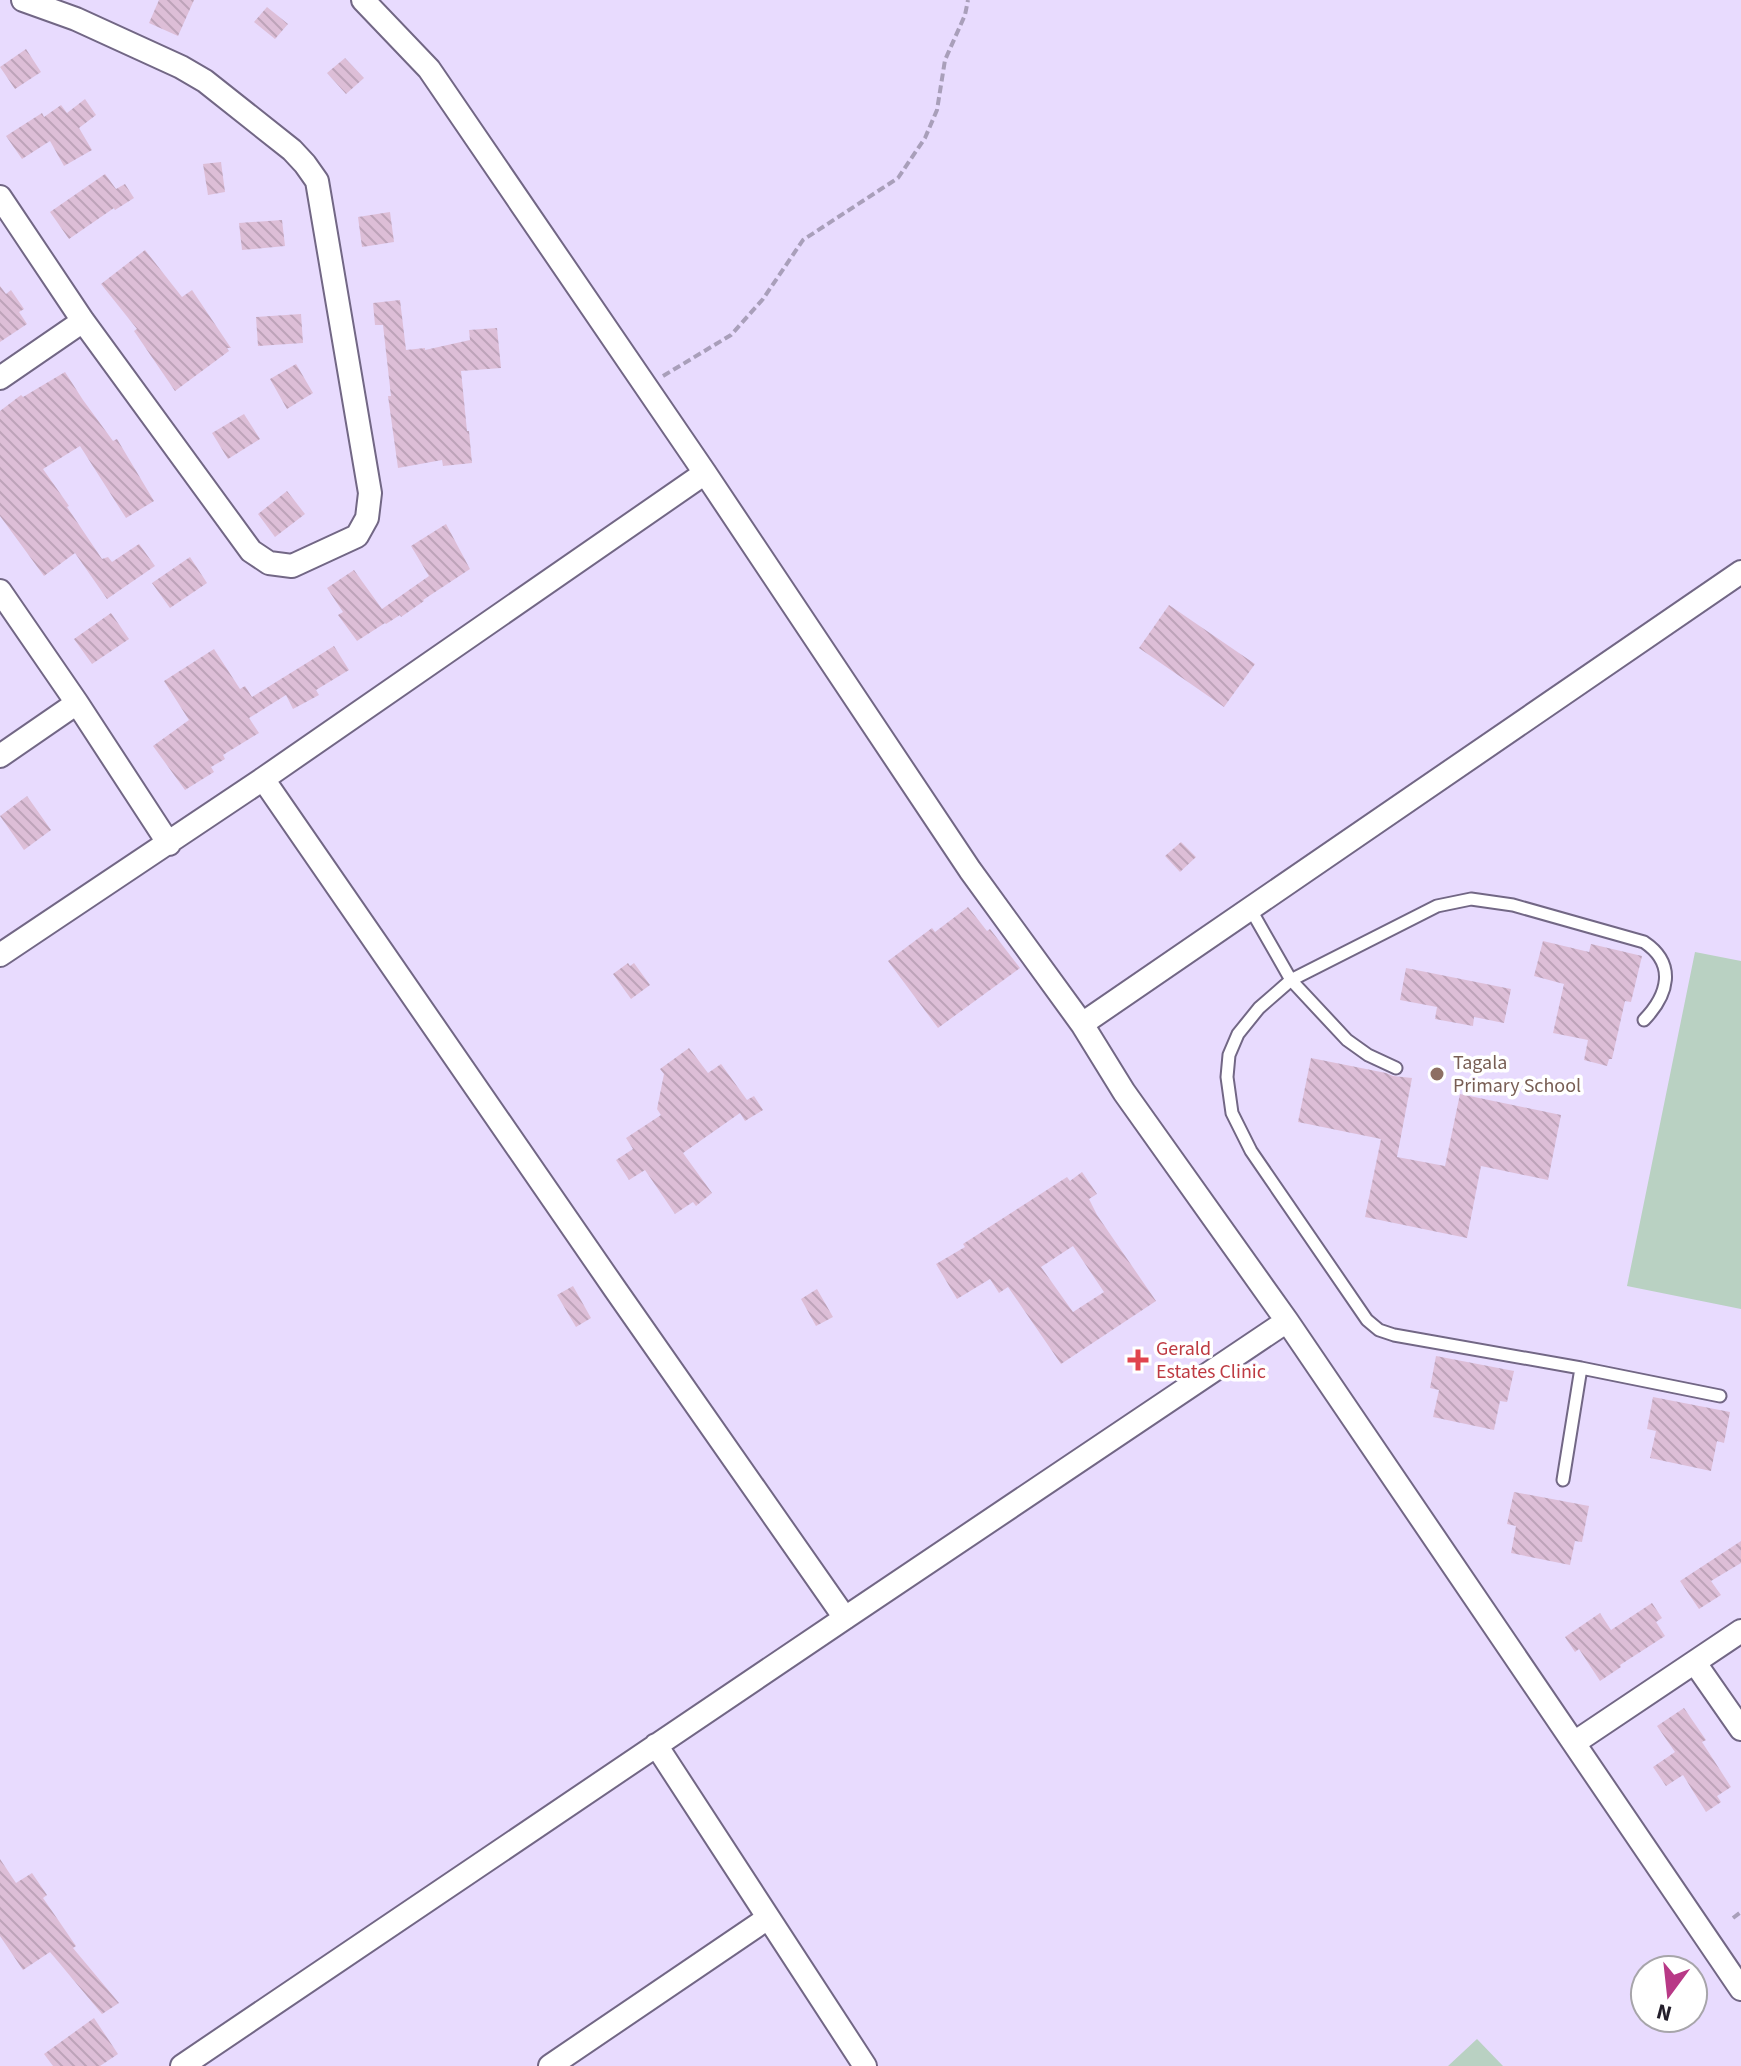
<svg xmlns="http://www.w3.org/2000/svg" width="1741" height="2066" viewBox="0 0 1741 2066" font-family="'Source Sans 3',sans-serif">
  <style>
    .garden { fill: #b9d1c2 }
    .building { fill: url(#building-back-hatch); fill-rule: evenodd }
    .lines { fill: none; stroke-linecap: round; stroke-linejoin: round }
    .service-casing { stroke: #726785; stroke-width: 15 }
    .minor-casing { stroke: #726785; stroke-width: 26 }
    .path { stroke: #a99fba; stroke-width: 4; stroke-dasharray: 8 4; stroke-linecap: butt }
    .service { stroke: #fff; stroke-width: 11 }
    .minor { stroke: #fff; stroke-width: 22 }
    .education-dot { fill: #8d6e63; stroke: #fff; stroke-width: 3 }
    .health-dot { fill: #e0444e; stroke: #fff; stroke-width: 3 }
    .labels { text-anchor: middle; stroke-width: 7; stroke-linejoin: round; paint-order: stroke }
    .education-label { font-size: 20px; fill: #785e54; stroke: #fff; text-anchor: start }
    .health-label { font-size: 20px; fill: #be3a42; stroke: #fff; text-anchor: start }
  </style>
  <defs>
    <pattern id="building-back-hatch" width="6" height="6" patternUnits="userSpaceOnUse" patternTransform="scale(2)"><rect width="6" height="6" fill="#ddbed7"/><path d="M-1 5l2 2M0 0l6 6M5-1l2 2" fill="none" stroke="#bda3b9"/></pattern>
  </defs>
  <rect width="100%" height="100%" fill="#e8dbfe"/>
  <!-- garden -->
  <path class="garden" d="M 1695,952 L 1741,961 L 1741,1309 L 1627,1286 Z
    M 1477,2039 L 1503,2066 L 1448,2066 Z"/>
  <!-- building -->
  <path class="building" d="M 159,0 L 194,0 L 178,36 L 149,23 Z
    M 267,7 L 288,24 L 275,39 L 254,22 Z
    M 26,49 L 41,72 L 15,89 L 0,67 Z
    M 345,58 L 364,78 L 346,94 L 327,73 Z
    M 85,99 L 96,115 L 79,128 L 92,150 L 64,166 L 50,141 L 22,159 L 6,136 L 42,113 L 44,117 L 61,105 L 67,113 Z
    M 221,162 L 225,192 L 208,195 L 203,164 Z
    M 105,174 L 116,189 L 125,184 L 134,198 L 115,210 L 114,208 L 69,239 L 50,212 Z
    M 390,212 L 394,242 L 362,247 L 358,217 Z
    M 282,220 L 285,246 L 242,250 L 239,223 Z
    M 145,250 L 182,297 L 192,290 L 231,348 L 227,348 L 229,351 L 175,391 L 134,331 L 137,329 L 101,284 Z
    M 0,286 L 6,294 L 11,290 L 24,309 L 19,312 L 27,324 L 0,342 Z
    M 400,300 L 406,350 L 425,348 L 425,350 L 470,340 L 469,330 L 497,328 L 501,368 L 461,371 L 467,431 L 469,431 L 472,463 L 443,466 L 442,460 L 398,468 L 388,396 L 391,396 L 383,325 L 375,325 L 373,303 Z
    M 301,314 L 303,343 L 258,346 L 256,317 Z
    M 296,364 L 313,393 L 287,409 L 270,379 Z
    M 65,372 L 83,400 L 113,441 L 117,439 L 154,501 L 126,518 L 80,446 L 43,469 L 69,506 L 67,507 L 102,559 L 108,557 L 112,562 L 139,544 L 155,566 L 107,599 L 75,553 L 44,576 L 0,516 L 0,411 L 21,395 L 23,397 Z
    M 244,414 L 260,439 L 228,459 L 212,433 Z
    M 287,491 L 305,514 L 275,537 L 258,514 Z
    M 446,524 L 470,569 L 423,600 L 424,601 L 401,617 L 400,615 L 386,624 L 385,623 L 357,641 L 338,615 L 343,612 L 327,588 L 354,570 L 382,609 L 429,576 L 411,546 Z
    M 190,557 L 207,583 L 170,608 L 152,583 Z
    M 1169,605 L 1255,664 L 1224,707 L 1139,648 Z
    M 111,613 L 129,639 L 92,664 L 74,639 Z
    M 334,646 L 349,670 L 316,690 L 319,695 L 293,709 L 286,695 L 249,718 L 259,733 L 223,755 L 225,759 L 211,767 L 214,772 L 185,790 L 153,746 L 189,720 L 164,681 L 214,649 L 240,689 L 245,686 L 252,697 Z
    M 27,796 L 51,830 L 24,850 L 0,816 Z
    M 1181,842 L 1196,857 L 1180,872 L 1165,856 Z
    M 968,907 L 987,931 L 990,929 L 1020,968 L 938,1028 L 888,961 L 932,928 L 935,932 Z
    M 1543,941 L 1589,952 L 1591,944 L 1642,956 L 1631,1002 L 1625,1001 L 1612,1059 L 1609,1059 L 1607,1066 L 1584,1060 L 1588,1040 L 1553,1033 L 1564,984 L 1534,976 Z
    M 628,963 L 630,966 L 634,963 L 650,985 L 631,999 L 613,974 Z
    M 1406,968 L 1511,989 L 1504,1023 L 1474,1017 L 1473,1026 L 1435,1019 L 1437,1007 L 1400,1000 Z
    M 689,1048 L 708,1073 L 721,1064 L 747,1100 L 754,1096 L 763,1110 L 745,1121 L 740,1113 L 683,1153 L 712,1193 L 696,1206 L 693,1202 L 675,1214 L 645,1170 L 629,1180 L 616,1160 L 633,1149 L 626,1138 L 661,1115 L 657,1109 L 664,1074 L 660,1069 Z
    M 1311,1058 L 1386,1073 L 1393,1076 L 1412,1078 L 1397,1157 L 1445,1166 L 1460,1094 L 1561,1115 L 1548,1180 L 1481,1166 L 1467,1238 L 1365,1217 L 1381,1139 L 1298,1122 Z
    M 1082,1172 L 1097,1194 L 1089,1199 L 1097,1215 L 1156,1301 L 1061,1364 L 1008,1287 L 999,1293 L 990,1279 L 957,1299 L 936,1264 L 965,1247 L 963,1244 L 1067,1177 L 1070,1181 ZM 1073,1246 L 1104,1292 L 1073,1312 L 1041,1267 Z
    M 573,1286 L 591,1318 L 576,1327 L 557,1295 Z
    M 817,1289 L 833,1317 L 816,1326 L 801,1299 Z
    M 1436,1356 L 1514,1371 L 1507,1402 L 1500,1401 L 1494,1430 L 1433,1417 L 1439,1390 L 1430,1388 Z
    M 1653,1397 L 1730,1412 L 1724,1443 L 1717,1441 L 1711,1471 L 1650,1458 L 1656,1431 L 1647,1429 Z
    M 1514,1492 L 1589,1506 L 1582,1542 L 1575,1541 L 1570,1565 L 1511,1553 L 1516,1526 L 1507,1524 Z
    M 1741,1541 L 1741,1563 L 1711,1581 L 1721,1595 L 1699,1609 L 1680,1581 Z
    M 1652,1603 L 1662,1618 L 1656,1622 L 1665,1636 L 1620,1665 L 1621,1667 L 1600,1681 L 1579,1649 L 1575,1652 L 1565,1637 L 1600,1613 L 1611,1630 Z
    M 1684,1708 L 1706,1740 L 1702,1742 L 1731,1787 L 1717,1796 L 1721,1802 L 1706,1812 L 1683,1775 L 1666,1786 L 1653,1767 L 1675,1752 L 1657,1726 Z
    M 0,1859 L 16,1883 L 32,1873 L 47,1895 L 43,1898 L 76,1946 L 73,1948 L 119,2003 L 102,2014 L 50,1952 L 23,1970 L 0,1936 Z
    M 94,2018 L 118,2054 L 100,2066 L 53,2066 L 44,2054 Z"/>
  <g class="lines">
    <defs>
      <path id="service" d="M 1251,910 L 1291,980 L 1347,1040 L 1368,1055 L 1396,1068
        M 1644,1020 C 1668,995 1677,964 1644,942 L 1513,905 L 1471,899 L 1437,906 L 1291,980 L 1259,1008 L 1238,1034 L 1229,1055 L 1227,1077 L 1232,1113 L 1251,1151 L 1367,1320 L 1379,1330 L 1394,1335 L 1581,1368 L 1720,1396
        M 1563,1480 L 1581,1368"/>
      <path id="minor" d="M 363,0 L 429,69 L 705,473 L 970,870 L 1082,1024 L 1124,1092 L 1287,1321 L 1741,1989
        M 0,197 L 83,321 L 251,551 L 269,563 L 292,566 L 357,536 L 367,518 L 370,493 L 317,181 L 305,164 L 292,150 L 205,81 L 181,67 L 76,19 L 23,0
        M 0,378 L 83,321
        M 0,591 L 77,703 L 169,844
        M 0,756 L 77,703
        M 263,779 L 615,1289 L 845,1618
        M 0,955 L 263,779 L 705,473
        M 1082,1024 L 1741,572
        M 1695,1663 L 1741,1729
        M 1574,1743 L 1741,1631
        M 656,1745 L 865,2066
        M 182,2066 L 845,1618 L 1287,1321
        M 550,2066 L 768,1918"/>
    </defs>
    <!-- service casing -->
    <use href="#service" class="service-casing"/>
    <!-- minor casing -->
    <use href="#minor" class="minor-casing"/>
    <!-- path -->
    <path class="path" d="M 663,376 L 731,335 L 763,299 L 803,240 L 898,178 L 925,138 L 937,110 L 945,60 L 965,15 L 968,0
      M 1733,1918 L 1741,1912"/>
    <!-- service -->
    <use href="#service" class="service"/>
    <!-- minor -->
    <use href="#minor" class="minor"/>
  </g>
  <!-- markers -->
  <circle class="education-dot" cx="1437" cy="1074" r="8"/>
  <path class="health-dot" d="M1134 1348h8v8h8v8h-8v8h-8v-8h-8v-8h8z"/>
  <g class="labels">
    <!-- education labels -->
    <g class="education-label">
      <text x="1453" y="1069">Tagala<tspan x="1453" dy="23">Primary School</tspan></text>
    </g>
    <!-- health labels -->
    <g class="health-label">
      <text x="1156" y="1355">Gerald<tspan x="1156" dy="23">Estates Clinic</tspan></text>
    </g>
  </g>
  <!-- north arrow -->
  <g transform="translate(1669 1994) rotate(195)"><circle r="38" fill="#ffffff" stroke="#a7a5aa" stroke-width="2"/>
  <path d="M0-6L14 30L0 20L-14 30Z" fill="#b83986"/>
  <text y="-12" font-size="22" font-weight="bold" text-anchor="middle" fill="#231e2a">N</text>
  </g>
</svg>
